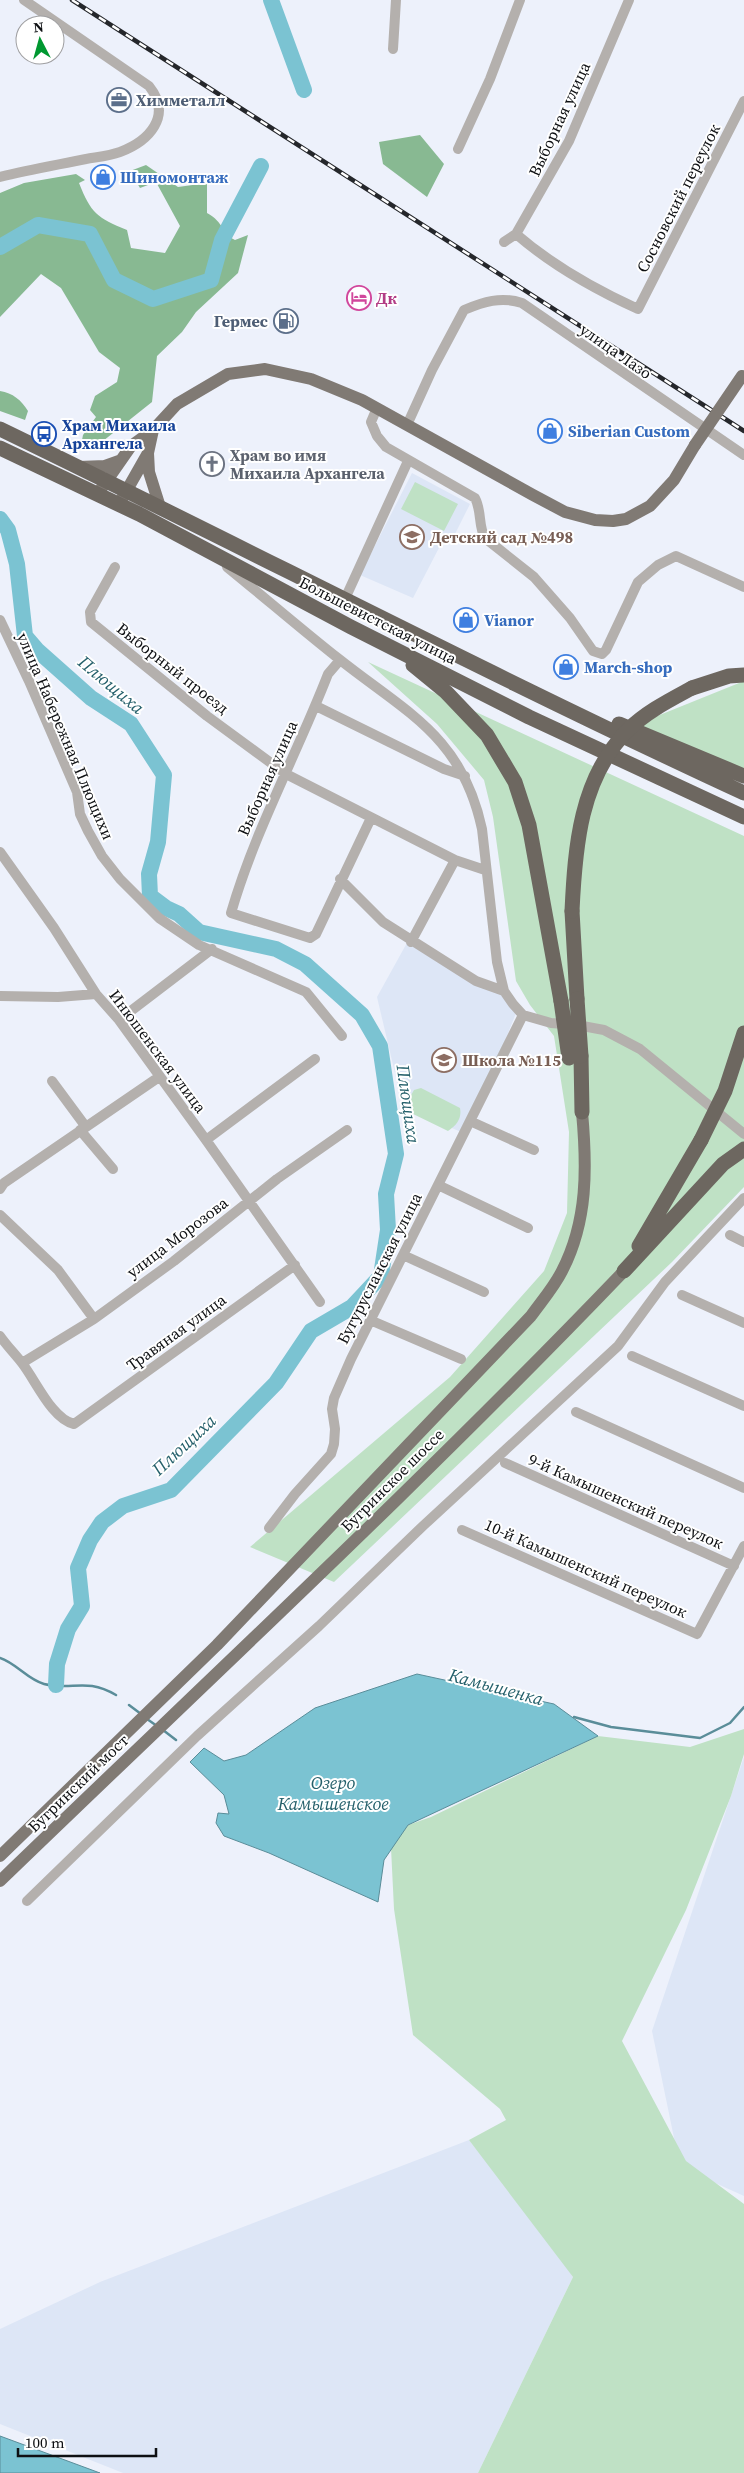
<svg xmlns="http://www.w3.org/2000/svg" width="744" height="2473" font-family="'Source Serif 4',serif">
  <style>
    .built { fill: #dde6f6 }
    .green { fill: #bfe1c5 }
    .forest { fill: #88b992 }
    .water { fill: #7bc3d2; stroke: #5a8d99 }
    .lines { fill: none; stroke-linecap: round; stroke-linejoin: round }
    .stream { stroke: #5a8d99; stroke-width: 2.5 }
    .river { stroke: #7bc3d2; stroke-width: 16 }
    .minor { stroke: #b4b0ad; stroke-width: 10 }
    .major { stroke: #807a74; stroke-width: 12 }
    .highway { stroke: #6d6760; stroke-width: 15 }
    .rail-casing { stroke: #25272b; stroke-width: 4.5 }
    .rail { stroke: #fff; stroke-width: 2.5; stroke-dasharray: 8; stroke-linecap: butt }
    .major-bridge { stroke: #807a74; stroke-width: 12 }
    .highway-bridge { stroke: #6d6760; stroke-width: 15 }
    .labels { text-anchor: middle; stroke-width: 4; stroke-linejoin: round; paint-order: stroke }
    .service-label { font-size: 16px; font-weight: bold; fill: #4e5e75; stroke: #fff; text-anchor: start }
    .street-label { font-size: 16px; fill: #0e1013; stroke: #fff }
    .shop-label { font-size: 16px; font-weight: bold; fill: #366cbe; stroke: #fff; text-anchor: start }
    .hotel-label { font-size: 16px; font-weight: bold; fill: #b23c85; stroke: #fff; text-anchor: start }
    .transit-label { font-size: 16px; font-weight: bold; fill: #164399; stroke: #fff; text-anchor: start }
    .worship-label { font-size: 16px; font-weight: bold; fill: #5b616d; stroke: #fff; text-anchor: start }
    .education-label { font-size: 16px; font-weight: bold; fill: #785e54; stroke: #fff; text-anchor: start }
    .water-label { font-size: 18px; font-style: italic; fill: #25606b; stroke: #fff }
  </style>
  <rect width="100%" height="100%" fill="#edf1fb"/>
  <!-- built -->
  <path class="built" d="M 412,473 L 470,504 L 453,538 L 446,535 L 441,544 L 413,598 L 360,575 Z
    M 408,941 L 512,999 L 516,1013 L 468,1135 L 403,1107 L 377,997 Z
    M 744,1757 L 744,2196 L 680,2167 L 652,2031 Z
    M 469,2140 L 542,2229 L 573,2277 L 478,2473 L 123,2473 L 0,2424 L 0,2329 L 100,2282 Z"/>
  <!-- green -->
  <path class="green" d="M 415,482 L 458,504 L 444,531 L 401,509 Z
    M 368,662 L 744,836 L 744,1187 L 672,1262 L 334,1582 L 250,1547 L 450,1377 L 544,1271 L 567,1213 L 569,1132 L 554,1036 L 530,1005 L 516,981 L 493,817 L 484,780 L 437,724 Z
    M 744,681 L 744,778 L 630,727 Z
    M 421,1088 L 460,1108 C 462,1118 457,1125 448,1131 L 409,1112 L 406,1104 L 414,1090 Z
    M 744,1729 L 744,1754 L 731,1796 L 686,1910 L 622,2041 L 686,2161 L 744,2204 L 744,2473 L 478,2473 L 573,2277 L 469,2140 L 506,2120 L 500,2109 L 413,2035 L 394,1909 L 391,1848 L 408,1825 L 431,1817 L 598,1736 L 690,1747 Z"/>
  <!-- forest -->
  <path class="forest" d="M 420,135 L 444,164 L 427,197 L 383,164 L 379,142 Z
    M 146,165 L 178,187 L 207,183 L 207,213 C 224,222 222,234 235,240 L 248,235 L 238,273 L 196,312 L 182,332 L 157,356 L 152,402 L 103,441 L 81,445 L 83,435 L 96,417 L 90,410 L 95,396 L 117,382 L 120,368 L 99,352 L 61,288 L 41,274 L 0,317 L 0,193 L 24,183 L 76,174 L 85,180 L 79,183 C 91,213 97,218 127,230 L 131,248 L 165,253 L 180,226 L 156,182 L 140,188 L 130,171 Z
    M 0,391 C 13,393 21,400 28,411 L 25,420 L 0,411 Z"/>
  <!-- water -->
  <path class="water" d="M 417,1674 L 554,1704 L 598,1736 L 408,1825 L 384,1860 L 378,1902 L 269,1853 L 224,1836 L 216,1823 L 218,1813 L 229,1814 L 224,1795 L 190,1762 L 204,1748 L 224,1761 L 246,1755 L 315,1708 Z
    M 0,2436 L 100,2473 L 0,2473 Z"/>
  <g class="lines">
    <!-- stream -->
    <path class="stream" d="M 0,1658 C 16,1663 28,1680 44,1684 C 73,1691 85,1677 116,1695
      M 129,1705 L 141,1714
      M 574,1717 L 611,1727 L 700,1738 L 730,1723 L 744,1707
      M 147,1719 L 157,1726
      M 163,1730 L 176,1740"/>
    <!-- river -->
    <path class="river" d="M 271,0 L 304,90
      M 0,247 L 38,225 L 90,234 L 114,280 L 153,299 L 211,280 L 222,240 L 261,166
      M 0,519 L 8,530 L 17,564 L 25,636 L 37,650 L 91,698 L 131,724 L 164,775 L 158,842 L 149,874 L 150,896 L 166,908 L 179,914 L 199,932 L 276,949 L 305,964 L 362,1015 L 380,1046 L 396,1154 L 386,1194 L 388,1230 L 381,1276 L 352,1307 L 311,1331 L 276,1383 L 171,1490 L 123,1506 L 102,1522 L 90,1540 L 78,1568 L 82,1606 L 68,1629 L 57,1664 L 56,1685"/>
    <!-- minor -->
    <path class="minor" d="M 393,49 L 396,0
      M 458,149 L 490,79 L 520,0
      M 0,177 C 28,170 57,165 86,159 C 97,157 109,156 120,152 C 149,141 173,116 149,86 L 24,0
      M 516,234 C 553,266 594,289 638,309 L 744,101
      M 504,242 L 516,234 L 569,141 L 629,0
      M 377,408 L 371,422 L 377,436 L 386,447 L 475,498 C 482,511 478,526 485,538 L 534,577 L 570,618 L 593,651 L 602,654 L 606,650 L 638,582 L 658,565 L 676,556 L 744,587
      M 407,425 L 432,370 L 464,310 C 483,302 501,296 522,303 L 744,455
      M 115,567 L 90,612 L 91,622 L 207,716 L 286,774 L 455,860 L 485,870
      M 227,567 C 264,597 301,629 339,659 C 407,713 462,736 482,829 L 497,962 L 504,991 L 513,1004 L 523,1015 L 551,1023 L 577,1025 L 604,1030 L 640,1049 L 744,1134
      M 344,601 L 408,461
      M 0,620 L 29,681 L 77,792 L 80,814 L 88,831 L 102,856 L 120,879 L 159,918 L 199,945 L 306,992 L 342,1036
      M 340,660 L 328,674 C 297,754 255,830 231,913 L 310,938 L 316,934 L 371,818
      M 316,706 L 444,769 L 465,776
      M 0,852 L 54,928 L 96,994 L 119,1020 L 206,1140 L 320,1302
      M 340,879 L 383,922 L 476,981 L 504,991
      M 411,942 L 455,860
      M 0,996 L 58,997 L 96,994
      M 119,1020 L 212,949
      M 52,1081 L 86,1127
      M 470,1121 L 534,1150
      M 80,1130 L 113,1169
      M 206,1140 L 315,1059
      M 438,1185 L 528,1228
      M 0,1189 L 4,1183 L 159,1077
      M 0,1215 L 58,1270 L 94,1319
      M 730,1235 L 744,1242
      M 403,1255 L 484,1292
      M 682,1295 L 744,1323
      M 370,1320 L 461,1359
      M 0,1336 C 7,1346 15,1354 22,1363 C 36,1381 52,1419 74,1424 L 295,1265
      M 632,1356 L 744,1406
      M 22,1363 L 94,1319 L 174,1261 L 277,1179 L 347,1130
      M 576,1412 L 744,1488
      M 505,1463 L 734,1566
      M 269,1528 L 295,1494 L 331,1454 L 334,1444 L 335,1429 L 332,1409 L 334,1398 L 351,1359 L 523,1015
      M 462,1530 L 697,1634 L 744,1546
      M 27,1901 L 197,1736 L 319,1626 L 424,1525 L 618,1346 L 665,1282 L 744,1198"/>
    <!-- major -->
    <path class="major" d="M 148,453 L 149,472 L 160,507
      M 79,467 L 105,466 L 119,461
      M 101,489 L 131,446 L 153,430 L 177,404 L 228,374 L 265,369 L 311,379 L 362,400 L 533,495 L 565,512 L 595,520 L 613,521 L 626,519 L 650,506 L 674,480 L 695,445
      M 119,504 L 148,453 L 153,430
      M 0,1856 L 217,1645 L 531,1316 C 541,1302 554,1287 562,1271 C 588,1221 587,1167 582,1112
      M 0,1881 C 209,1679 423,1481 624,1271"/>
    <!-- highway -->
    <path class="highway" d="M 0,429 C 248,549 493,677 744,793
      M 0,448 L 139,514 L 351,627 L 529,717 L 744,817
      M 413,665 L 446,692 L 487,735 L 515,782 L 529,825 L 561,1001
      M 692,688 L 729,676 L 744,675
      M 619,724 L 744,776
      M 572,911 L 577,999
      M 581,1056 L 582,1112
      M 639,1246 L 701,1140
      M 624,1271 L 723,1164 L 744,1149"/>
    <defs>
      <path id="rail" d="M 72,0 L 744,431"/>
    </defs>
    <!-- rail casing -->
    <use href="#rail" class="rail-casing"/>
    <!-- rail -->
    <use href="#rail" class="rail"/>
    <!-- major-bridge -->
    <path class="major-bridge" d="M 695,445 L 742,376"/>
    <!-- highway-bridge -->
    <path class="highway-bridge" d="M 572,911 C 575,847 580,778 628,730 C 646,712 670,700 692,688
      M 577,999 L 581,1056
      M 561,1001 L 569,1058
      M 701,1140 L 725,1091 L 744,1033"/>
  </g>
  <!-- icons -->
  <defs>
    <symbol id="office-ring" viewBox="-11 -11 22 22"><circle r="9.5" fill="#fff" stroke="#5c6f8a" stroke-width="1.5"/><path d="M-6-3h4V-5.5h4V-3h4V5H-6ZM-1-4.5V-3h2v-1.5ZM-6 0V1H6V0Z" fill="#5c6f8a"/></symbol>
    <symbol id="shop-ring" viewBox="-11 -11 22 22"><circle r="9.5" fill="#fff" stroke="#3f7fe0" stroke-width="1.5"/><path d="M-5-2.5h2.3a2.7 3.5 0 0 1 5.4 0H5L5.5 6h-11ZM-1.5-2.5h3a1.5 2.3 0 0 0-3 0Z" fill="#3f7fe0"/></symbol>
    <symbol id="hotel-ring" viewBox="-11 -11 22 22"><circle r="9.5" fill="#fff" stroke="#d1479c" stroke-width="1.5"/><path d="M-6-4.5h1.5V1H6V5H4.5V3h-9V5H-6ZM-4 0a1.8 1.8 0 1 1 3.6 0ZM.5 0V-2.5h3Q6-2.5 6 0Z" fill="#d1479c"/></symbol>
    <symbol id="fuel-ring" viewBox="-11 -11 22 22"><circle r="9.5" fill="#fff" stroke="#5c6f8a" stroke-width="1.5"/><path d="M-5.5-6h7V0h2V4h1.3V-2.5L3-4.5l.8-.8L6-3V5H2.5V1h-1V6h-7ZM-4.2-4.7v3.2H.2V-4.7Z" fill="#5c6f8a"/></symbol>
    <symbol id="bus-ring" viewBox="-11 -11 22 22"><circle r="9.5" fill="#fff" stroke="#1a4fb4" stroke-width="1.5"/><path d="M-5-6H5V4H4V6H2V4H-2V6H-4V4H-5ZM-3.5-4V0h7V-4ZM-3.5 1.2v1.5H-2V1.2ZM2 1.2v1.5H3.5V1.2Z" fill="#1a4fb4"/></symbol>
    <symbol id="church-ring" viewBox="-11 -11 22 22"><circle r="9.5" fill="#fff" stroke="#6b7280" stroke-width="1.5"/><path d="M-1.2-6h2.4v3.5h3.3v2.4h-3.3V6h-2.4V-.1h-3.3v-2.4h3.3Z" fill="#6b7280"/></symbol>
    <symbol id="school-ring" viewBox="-11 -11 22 22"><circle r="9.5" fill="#fff" stroke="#8d6e63" stroke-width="1.5"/><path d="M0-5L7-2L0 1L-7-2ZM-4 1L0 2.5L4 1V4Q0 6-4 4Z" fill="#8d6e63"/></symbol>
  </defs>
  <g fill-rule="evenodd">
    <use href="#office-ring" x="105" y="86" width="28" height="28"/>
    <use href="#shop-ring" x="89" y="163" width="28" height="28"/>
    <use href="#hotel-ring" x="345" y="284" width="28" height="28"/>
    <use href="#fuel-ring" x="272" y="307" width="28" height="28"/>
    <use href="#shop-ring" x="536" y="417" width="28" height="28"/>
    <use href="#bus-ring" x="30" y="420" width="28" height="28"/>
    <use href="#church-ring" x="198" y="450" width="28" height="28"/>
    <use href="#school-ring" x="398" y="523" width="28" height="28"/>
    <use href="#shop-ring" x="452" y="606" width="28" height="28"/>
    <use href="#shop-ring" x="552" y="653" width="28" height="28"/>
    <use href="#school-ring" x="430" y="1046" width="28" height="28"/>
  </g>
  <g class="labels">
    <!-- service labels -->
    <g class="service-label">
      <text x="136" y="106">Химметалл</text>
      <text x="268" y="327" text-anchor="end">Гермес</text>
    </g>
    <!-- street labels -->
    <g class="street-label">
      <text transform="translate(559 119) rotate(-65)" y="6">Выборная улица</text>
      <text transform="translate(678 198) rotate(-63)" y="6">Сосновский переулок</text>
      <text transform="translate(616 351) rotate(35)" y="6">улица Лазо</text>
      <text transform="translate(378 620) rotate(27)" y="6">Большевистская улица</text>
      <text transform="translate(173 668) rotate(38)" y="6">Выборный проезд</text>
      <text transform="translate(66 736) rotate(67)" y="6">улица Набережная Плющихи</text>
      <text transform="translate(267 778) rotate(-66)" y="6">Выборная улица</text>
      <text transform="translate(158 1051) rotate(53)" y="6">Инюшенская улица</text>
      <text transform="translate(177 1237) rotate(-37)" y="6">улица Морозова</text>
      <text transform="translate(379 1268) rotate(-63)" y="6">Бугурусланская улица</text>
      <text transform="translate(176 1332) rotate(-36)" y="6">Травяная улица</text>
      <text transform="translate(392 1480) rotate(-45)" y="6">Бугринское шоссе</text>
      <text transform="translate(626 1501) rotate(24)" y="6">9-й Камышенский переулок</text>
      <text transform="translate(586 1568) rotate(24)" y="6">10-й Камышенский переулок</text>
      <text transform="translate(78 1783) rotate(-44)" y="6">Бугринский мост</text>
    </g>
    <!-- shop labels -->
    <g class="shop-label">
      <text x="120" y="183">Шиномонтаж</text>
      <text x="568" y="437">Siberian Custom</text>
      <text x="484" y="626">Vianor</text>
      <text x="584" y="673">March-shop</text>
    </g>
    <!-- hotel labels -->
    <g class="hotel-label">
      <text x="376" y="304">Дк</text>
    </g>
    <!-- transit labels -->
    <g class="transit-label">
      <text x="62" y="431">Храм Михаила<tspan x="62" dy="18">Архангела</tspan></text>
    </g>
    <!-- worship labels -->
    <g class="worship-label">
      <text x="230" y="461">Храм во имя<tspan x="230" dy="18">Михаила Архангела</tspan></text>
    </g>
    <!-- education labels -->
    <g class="education-label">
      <text x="430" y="543">Детский сад №498</text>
      <text x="462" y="1066">Школа №115</text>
    </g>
    <!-- water labels -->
    <g class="water-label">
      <text transform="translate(111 685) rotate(40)" y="6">Плющиха</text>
      <text transform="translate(408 1104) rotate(82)" y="6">Плющиха</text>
      <text transform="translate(184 1445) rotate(-43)" y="6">Плющиха</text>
      <text transform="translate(496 1687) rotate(15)" y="6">Камышенка</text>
      <text x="333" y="1789">Озеро<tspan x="333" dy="21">Камышенское</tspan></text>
    </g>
  </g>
  <!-- north arrow -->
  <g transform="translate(40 40) rotate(354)"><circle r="24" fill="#ffffff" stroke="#9f9fa1"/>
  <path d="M0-4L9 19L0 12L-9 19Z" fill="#009831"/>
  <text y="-8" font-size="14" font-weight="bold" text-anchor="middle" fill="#0e1013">N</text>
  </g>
  <!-- scale -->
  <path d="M18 2448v8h138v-8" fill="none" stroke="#0e1013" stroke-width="2.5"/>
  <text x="25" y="2448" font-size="15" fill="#0e1013" stroke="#ffffff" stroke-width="4" paint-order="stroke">100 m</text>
</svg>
